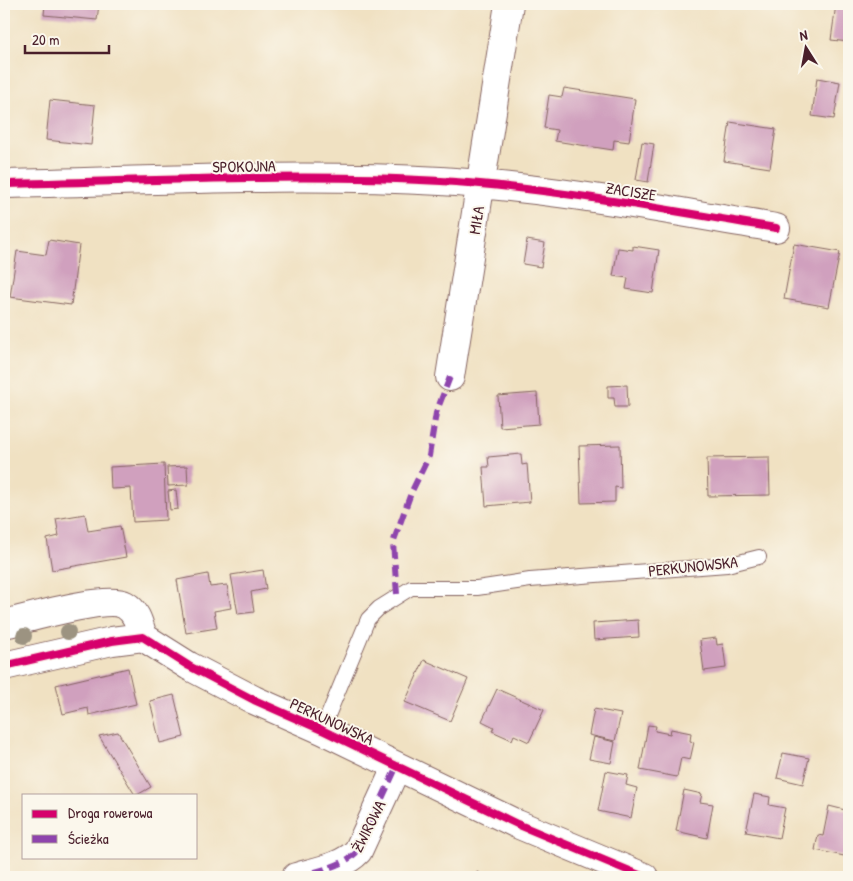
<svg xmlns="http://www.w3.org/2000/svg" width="853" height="881" font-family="'Patrick Hand',sans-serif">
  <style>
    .building { fill: #d0a0be }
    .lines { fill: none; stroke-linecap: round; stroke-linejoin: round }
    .lane-casing { stroke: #846360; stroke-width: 16 }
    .street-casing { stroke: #846360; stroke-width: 30 }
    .lane { stroke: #fff; stroke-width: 14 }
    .street { stroke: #fff; stroke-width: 28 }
    .quiet { stroke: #8e44ad; stroke-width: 6; stroke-dasharray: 12 6; stroke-linecap: butt }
    .cycleway-casing { stroke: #fbf7ec; stroke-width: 11 }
    .cycleway { stroke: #d6006c; stroke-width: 8 }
    .tree { fill: #9c9381 }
    .labels { text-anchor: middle; stroke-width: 4; stroke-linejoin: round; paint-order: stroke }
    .street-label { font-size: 16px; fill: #4a1f2b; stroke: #fbf7ec }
  </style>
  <rect width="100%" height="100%" fill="#fbf7ec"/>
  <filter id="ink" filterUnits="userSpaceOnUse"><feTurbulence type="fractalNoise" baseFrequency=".02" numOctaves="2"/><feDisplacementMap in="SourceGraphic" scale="10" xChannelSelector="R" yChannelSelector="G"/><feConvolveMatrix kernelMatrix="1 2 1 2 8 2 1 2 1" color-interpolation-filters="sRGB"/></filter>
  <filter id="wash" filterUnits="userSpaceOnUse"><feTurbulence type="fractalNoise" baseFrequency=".0096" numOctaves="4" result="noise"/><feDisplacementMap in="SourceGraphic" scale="20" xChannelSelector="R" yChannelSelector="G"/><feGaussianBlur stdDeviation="1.12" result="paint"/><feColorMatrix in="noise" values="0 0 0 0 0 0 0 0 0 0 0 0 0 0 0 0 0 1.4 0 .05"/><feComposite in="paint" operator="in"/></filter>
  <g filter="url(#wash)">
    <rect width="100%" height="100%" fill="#f0e1c2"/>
    <g id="blocks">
      <!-- building -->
      <path class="building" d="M 45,4 L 99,4 L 97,20 L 44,15 Z
        M 836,4 L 849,4 L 849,42 L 831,40 Z
        M 817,78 L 840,82 L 834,119 L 812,116 Z
        M 564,88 L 635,99 L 629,142 L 614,140 L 613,150 L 555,141 L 557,130 L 544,128 L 549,95 L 562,97 Z
        M 50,100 L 95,105 L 91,145 L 46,140 Z
        M 730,122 L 776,129 L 770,168 L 724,161 Z
        M 642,142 L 654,144 L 648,182 L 636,180 Z
        M 49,240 L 79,245 L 71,305 L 10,297 L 17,251 L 46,255 Z
        M 527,240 L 545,243 L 541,267 L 523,264 Z
        M 794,244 L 840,252 L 829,307 L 784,299 Z
        M 633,246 L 659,250 L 653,293 L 626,289 L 628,278 L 613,276 L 618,248 L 633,250 Z
        M 627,385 L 628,407 L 615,407 L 614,398 L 608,398 L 608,386 Z
        M 537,393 L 539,424 L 500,427 L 498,396 Z
        M 620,445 L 621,488 L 615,487 L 615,502 L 581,503 L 579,446 Z
        M 521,454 L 522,465 L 527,464 L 530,502 L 486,506 L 483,467 L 489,467 L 488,457 Z
        M 769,457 L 770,495 L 708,496 L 707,458 Z
        M 164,464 L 166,520 L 133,522 L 131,488 L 111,489 L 110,467 Z
        M 187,466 L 188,485 L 168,486 L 167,467 Z
        M 176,490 L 178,509 L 170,510 L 168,491 Z
        M 85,514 L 88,531 L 120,526 L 126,557 L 52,570 L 47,539 L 59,536 L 56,519 Z
        M 263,570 L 266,589 L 251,592 L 254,612 L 238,614 L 231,575 Z
        M 208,574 L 210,587 L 227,585 L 231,608 L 214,611 L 217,628 L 186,633 L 177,580 Z
        M 638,620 L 639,637 L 594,640 L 593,623 Z
        M 716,638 L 717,645 L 723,644 L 726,668 L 704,671 L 700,640 Z
        M 424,660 L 468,679 L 450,721 L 405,702 Z
        M 128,668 L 136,704 L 89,715 L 88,708 L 63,714 L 56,685 Z
        M 497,689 L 544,710 L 529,742 L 514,735 L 512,740 L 492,731 L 494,727 L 482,721 Z
        M 174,695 L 184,737 L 160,743 L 150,701 Z
        M 594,709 L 621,714 L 615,741 L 589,735 Z
        M 648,725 L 656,726 L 655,731 L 670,734 L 671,729 L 691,733 L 690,741 L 694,742 L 690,760 L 681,758 L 677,777 L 640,770 Z
        M 118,732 L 151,787 L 137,795 L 135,795 L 99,736 Z
        M 594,737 L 615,742 L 611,763 L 589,759 Z
        M 783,753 L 809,758 L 803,784 L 777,778 Z
        M 606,771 L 628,775 L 626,785 L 637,788 L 631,818 L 598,811 Z
        M 684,790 L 702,794 L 700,802 L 713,804 L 707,838 L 676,831 Z
        M 754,794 L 770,797 L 769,805 L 785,808 L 779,838 L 746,832 Z
        M 829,806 L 849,811 L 849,857 L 815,850 L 818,835 L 823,836 Z
        M 477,872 L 489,877 L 474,877 Z"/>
    </g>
  </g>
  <g filter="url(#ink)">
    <use href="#blocks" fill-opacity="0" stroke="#846360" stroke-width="1"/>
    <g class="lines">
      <defs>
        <path id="lane" d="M 322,730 L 368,619 L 379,608 L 411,588 L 477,588 L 530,580 L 727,565 L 759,557"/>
        <path id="street" d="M 6,184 C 151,181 297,173 441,181 C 554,188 665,210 776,228
          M 450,377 L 509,4
          M 4,624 C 26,619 107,595 125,605 C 137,612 139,624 143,637
          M 4,666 L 112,641 L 143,637 L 189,666 L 254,700 L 322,730 L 517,824 L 644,877
          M 296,877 C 316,871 343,867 358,851 L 396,768"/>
      </defs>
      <!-- lane casing -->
      <use href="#lane" class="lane-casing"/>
      <!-- street casing -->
      <use href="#street" class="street-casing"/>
      <!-- lane -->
      <use href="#lane" class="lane"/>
      <!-- street -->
      <use href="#street" class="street"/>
      <!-- quiet -->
      <path class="quiet" d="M 397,594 L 393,543 L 411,493 L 429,456 L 436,413 L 450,377
        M 296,877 C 316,871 343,867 358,851 L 396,768"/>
      <defs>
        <path id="cycleway" d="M 6,184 C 151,181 297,173 441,181 C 554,188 665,210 776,228
          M 4,666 L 112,641 L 143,637 L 189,666 L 254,700 L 322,730 L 517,824 L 644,877"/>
      </defs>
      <!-- cycleway casing -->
      <use href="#cycleway" class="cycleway-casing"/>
      <!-- cycleway -->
      <use href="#cycleway" class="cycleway"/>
    </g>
    <!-- trees -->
    <g class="tree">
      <circle cx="68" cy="632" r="8"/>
      <circle cx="24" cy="636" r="8"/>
    </g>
  </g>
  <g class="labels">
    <!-- street labels -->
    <g class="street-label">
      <text transform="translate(244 166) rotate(-1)" y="6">SPOKOJNA</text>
      <text transform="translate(631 191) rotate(9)" y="6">ZACISZE</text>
      <text transform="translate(476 220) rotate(-81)" y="6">MIŁA</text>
      <text transform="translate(693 566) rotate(-6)" y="6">PERKUNOWSKA</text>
      <text transform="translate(332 721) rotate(25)" y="6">PERKUNOWSKA</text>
      <text transform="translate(368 826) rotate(-63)" y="6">ŻWIROWA</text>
    </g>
  </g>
  <!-- margin -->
  <rect width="853" height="881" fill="none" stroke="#fbf7ec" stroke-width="20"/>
  <!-- legend -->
  <rect x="22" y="794" width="175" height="65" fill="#fbf7ec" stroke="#b4a19f"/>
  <rect x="32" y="810" width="25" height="8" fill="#d6006c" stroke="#b4a19f"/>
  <text x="68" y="818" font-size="15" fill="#4a1f2b">Droga rowerowa</text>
  <rect x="32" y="835" width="25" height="8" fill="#8e44ad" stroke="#b4a19f"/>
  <text x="68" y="844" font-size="15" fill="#4a1f2b">Ścieżka</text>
  <!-- north arrow -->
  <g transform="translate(806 48) rotate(349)" stroke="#fbf7ec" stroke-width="4" paint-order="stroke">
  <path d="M0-4L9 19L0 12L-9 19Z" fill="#4a1f2b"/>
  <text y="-8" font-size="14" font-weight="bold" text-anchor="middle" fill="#4a1f2b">N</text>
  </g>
  <!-- scale -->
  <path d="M25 45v8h84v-8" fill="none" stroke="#4a1f2b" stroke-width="2.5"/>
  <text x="32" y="45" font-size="15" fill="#4a1f2b" stroke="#fbf7ec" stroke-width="4" paint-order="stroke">20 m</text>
</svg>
